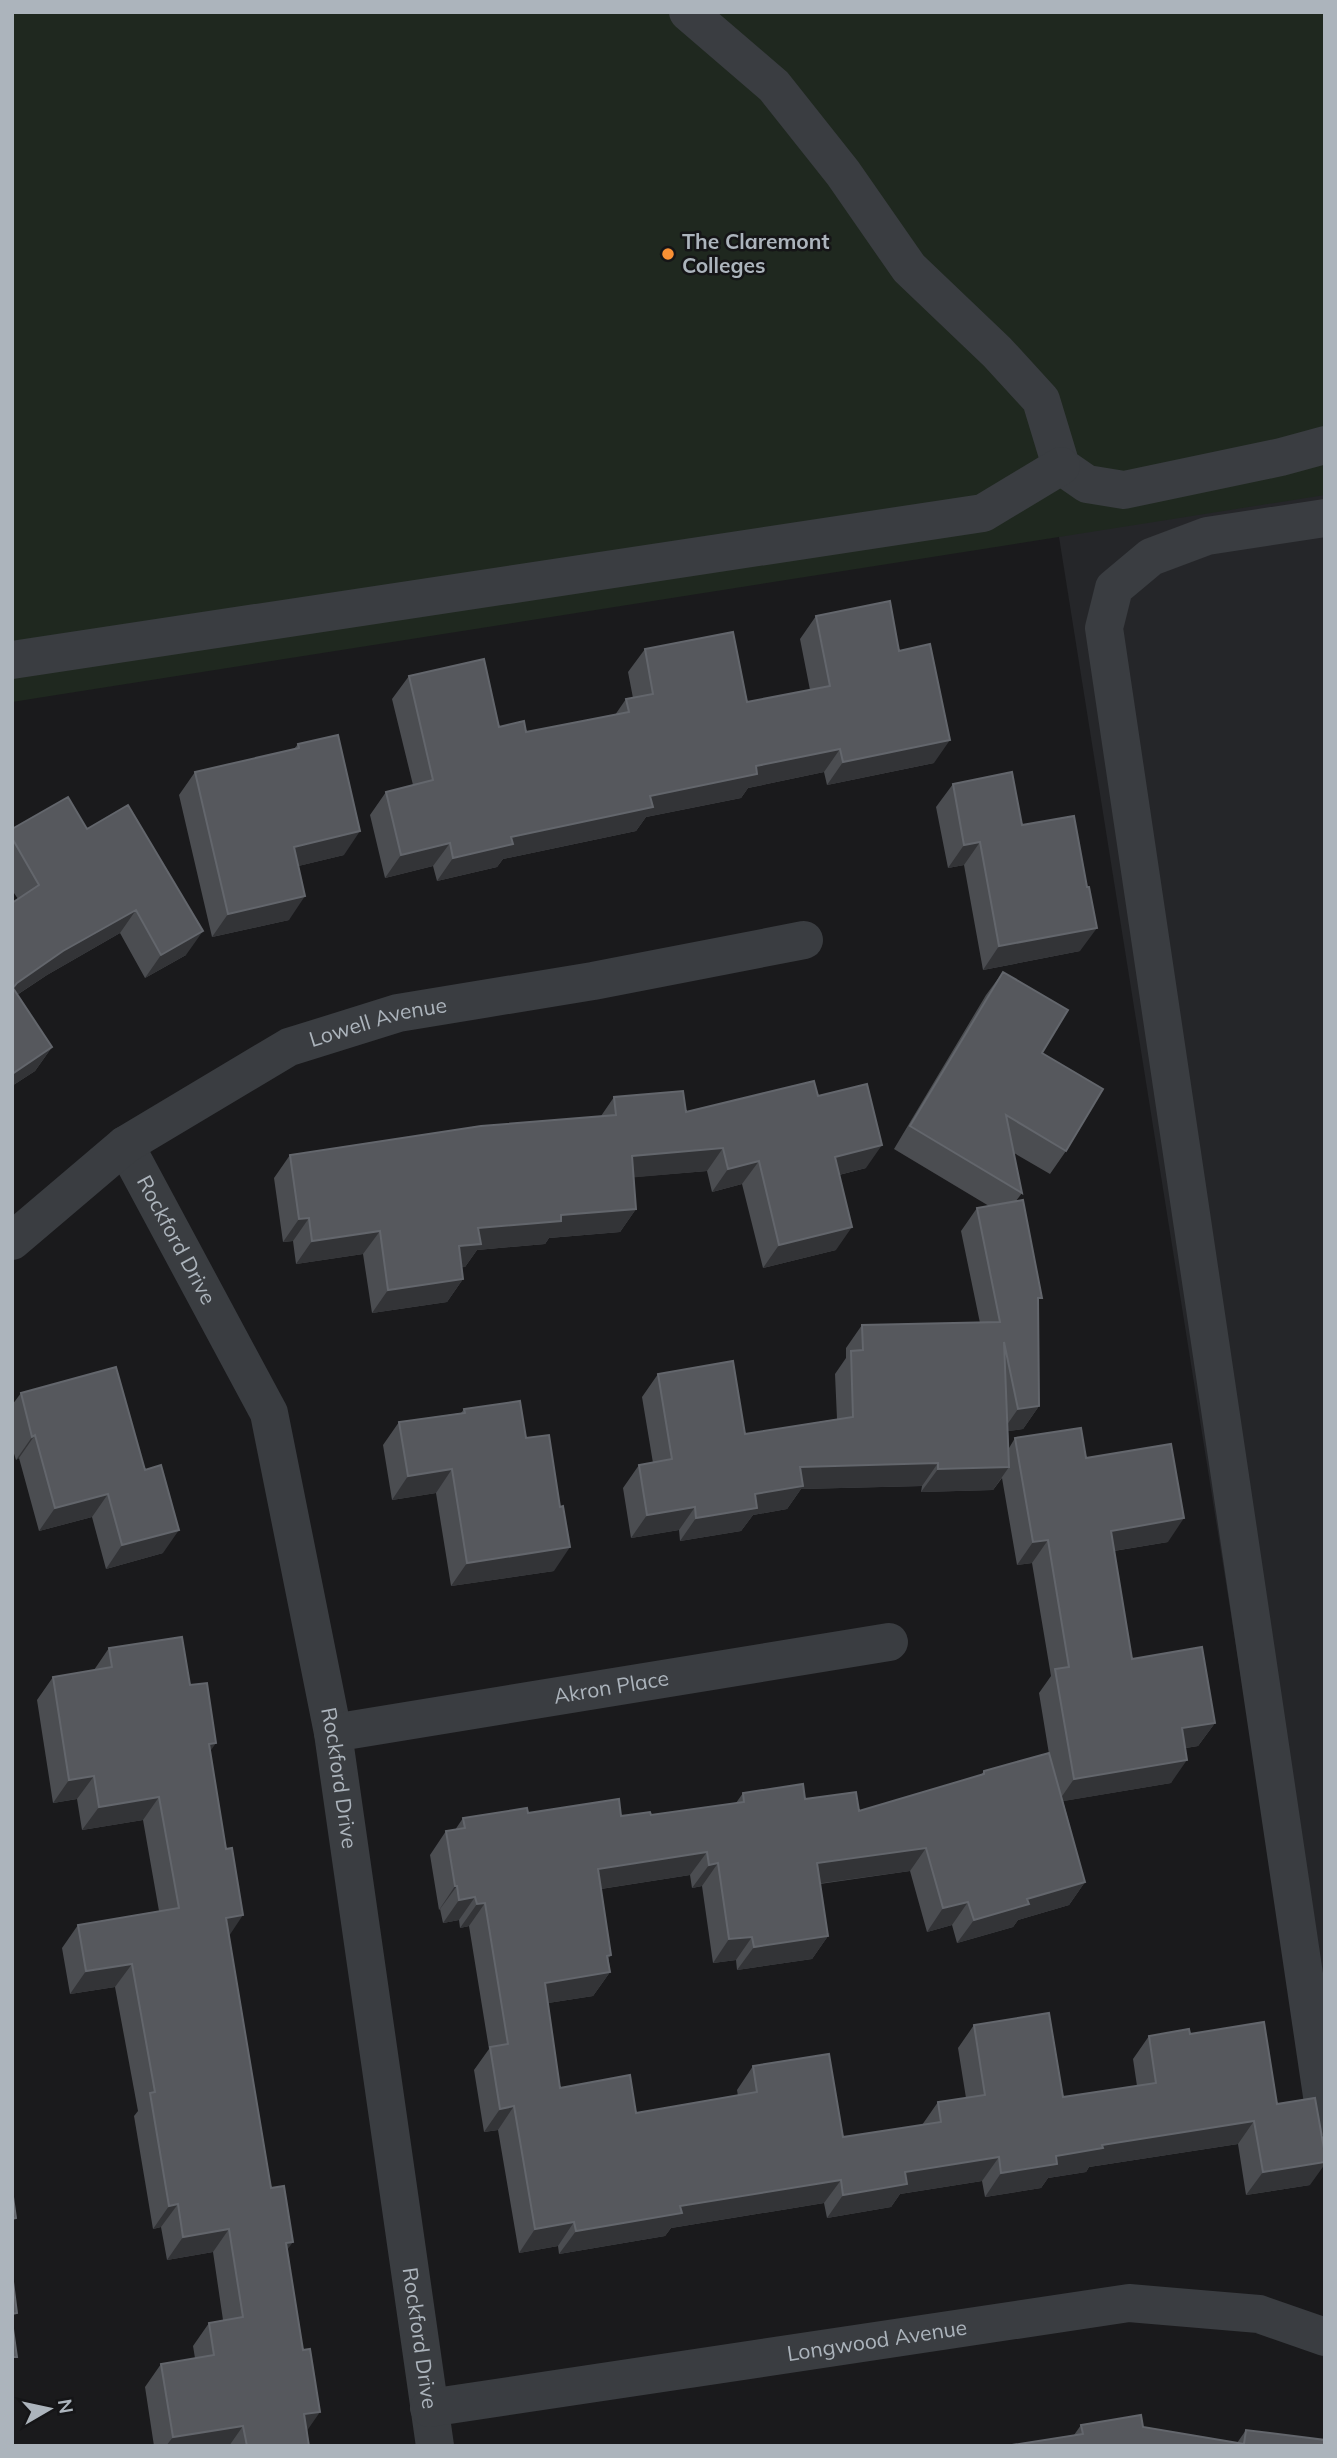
<svg xmlns="http://www.w3.org/2000/svg" width="1337" height="2458" font-family="Mulish,sans-serif">
  <style>
    .built { fill: #252629 }
    .green { fill: #1f281f }
    .lines { fill: none; stroke-linecap: round; stroke-linejoin: round }
    .minor { stroke: #3a3d41; stroke-width: 38 }
    .wall { fill: #4b4d51 }
    .shaded-wall { fill: #333437 }
    .building { fill: #56585d; stroke: #63666c; stroke-width: 2 }
    .poi-dot { fill: #f99034; stroke: #151517; stroke-width: 2.5 }
    .labels { text-anchor: middle; stroke-width: 5; stroke-linejoin: round; paint-order: stroke }
    .poi-label { font-size: 21px; font-weight: bold; fill: #acb4bc; stroke: #151517; text-anchor: start }
    .street-label { font-size: 21px; fill: #acb4bc; stroke: #151517 }
  </style>
  <rect width="100%" height="100%" fill="#1a1a1c"/>
  <!-- built -->
  <path class="built" d="M 12,12 L 1325,12 L 1325,2113 L 1311,2116 L 1059,537 Z"/>
  <!-- green -->
  <path class="green" d="M 12,12 L 1325,12 L 1325,495 L 12,702 Z"/>
  <g class="lines">
    <!-- minor -->
    <g class="minor">
      <path d="M 688,12 L 774,86 L 843,173 L 909,268 L 997,352 L 1041,400 L 1061,466 L 1087,484 L 1124,490 L 1281,457 L 1325,445"/>
      <path d="M 1325,518 L 1207,536 L 1151,557 L 1114,588 L 1104,628 L 1325,2116"/>
      <path d="M 12,660 L 983,513 L 1061,466"/>
      <path id="s1" d="M 125,1145 L 269,1413 L 333,1733 L 435,2446"/>
      <path id="s2" d="M 12,1241 L 125,1145 L 289,1047 L 398,1013 L 593,981 L 804,940"/>
      <path id="s3" d="M 333,1733 L 889,1642"/>
      <path id="s4" d="M 429,2408 L 1129,2303 L 1259,2314 L 1325,2337"/>
    </g>
  </g>
  <!-- wall -->
  <path class="wall" d="M 816,616 L 899,651 L 934,763 L 827,785 L 824,772 L 748,788 L 741,798 L 646,817 L 636,831 L 503,859 L 497,867 L 437,881 L 433,866 L 385,878 L 370,815 L 386,792 L 413,785 L 392,699 L 409,676 L 499,727 L 526,732 L 615,715 L 626,699 L 633,698 L 628,672 L 645,649 L 747,702 L 810,690 L 800,639 Z
    M 298,744 L 344,855 L 298,866 L 289,920 L 212,937 L 179,795 L 195,772 L 294,749 Z
    M 953,784 L 1022,825 L 1087,887 L 1080,951 L 983,970 L 964,865 L 948,868 L 936,807 Z
    M 12,829 L 87,829 L 186,955 L 145,978 L 120,933 L 47,975 L 17,995 L 52,1047 L 35,1071 L 15,1084 L 18,899 L 12,890 Z
    M 1003,972 L 1042,1053 L 1066,1151 L 1050,1174 L 1014,1153 L 1022,1193 L 1016,1201 L 1038,1304 L 1039,1406 L 1023,1429 L 1008,1431 L 1009,1448 L 1015,1438 L 1086,1458 L 1168,1542 L 1114,1551 L 1132,1659 L 1215,1723 L 1198,1746 L 1186,1748 L 1171,1783 L 1063,1801 L 1085,1882 L 1069,1905 L 1018,1920 L 1013,1927 L 957,1943 L 952,1925 L 927,1932 L 910,1871 L 820,1884 L 828,1936 L 812,1959 L 737,1970 L 736,1960 L 713,1963 L 702,1886 L 692,1888 L 690,1875 L 601,1889 L 610,1972 L 593,1996 L 548,2003 L 560,2088 L 636,2113 L 738,2096 L 737,2090 L 753,2066 L 843,2137 L 922,2125 L 938,2102 L 966,2098 L 958,2048 L 974,2025 L 1063,2097 L 1137,2086 L 1133,2059 L 1149,2036 L 1190,2034 L 1277,2104 L 1310,2185 L 1246,2195 L 1238,2144 L 1089,2167 L 1086,2172 L 1048,2178 L 1041,2188 L 985,2197 L 982,2181 L 900,2194 L 891,2207 L 827,2218 L 824,2203 L 671,2228 L 665,2236 L 559,2254 L 558,2246 L 519,2253 L 498,2130 L 484,2132 L 474,2070 L 489,2049 L 469,1926 L 460,1928 L 459,1920 L 443,1923 L 440,1909 L 439,1910 L 430,1855 L 446,1831 L 455,1830 L 463,1818 L 528,1813 L 621,1816 L 651,1815 L 736,1803 L 743,1793 L 805,1799 L 859,1811 L 981,1775 L 984,1771 L 1049,1754 L 1039,1693 L 1051,1676 L 1032,1563 L 1017,1565 L 1002,1478 L 993,1490 L 921,1492 L 922,1486 L 801,1489 L 787,1509 L 753,1515 L 741,1531 L 680,1541 L 679,1530 L 631,1538 L 623,1488 L 639,1465 L 653,1463 L 642,1397 L 658,1374 L 745,1434 L 837,1419 L 835,1374 L 846,1358 L 846,1348 L 862,1325 L 980,1323 L 961,1231 L 977,1208 L 989,1206 L 894,1149 L 986,995 Z
    M 818,1096 L 866,1168 L 839,1175 L 836,1250 L 763,1268 L 742,1184 L 712,1192 L 707,1171 L 634,1177 L 636,1209 L 620,1232 L 549,1238 L 545,1244 L 477,1250 L 465,1267 L 462,1267 L 463,1279 L 447,1302 L 372,1313 L 363,1254 L 296,1264 L 293,1241 L 283,1242 L 274,1178 L 290,1155 L 601,1116 L 614,1097 L 686,1112 Z
    M 21,1393 L 163,1553 L 106,1569 L 92,1517 L 39,1531 L 19,1458 L 16,1460 L 12,1447 L 12,1405 Z
    M 464,1409 L 526,1438 L 554,1571 L 451,1586 L 436,1493 L 392,1500 L 383,1445 L 399,1422 L 461,1413 Z
    M 109,1648 L 190,1685 L 210,1751 L 229,1936 L 271,2188 L 287,2250 L 309,2446 L 154,2446 L 145,2387 L 161,2364 L 195,2358 L 193,2346 L 209,2323 L 223,2320 L 213,2252 L 167,2260 L 161,2227 L 153,2229 L 134,2116 L 138,2111 L 115,1987 L 70,1994 L 62,1948 L 78,1925 L 159,1911 L 143,1820 L 82,1830 L 77,1799 L 53,1803 L 37,1700 L 53,1677 L 94,1670 Z
    M 1081,2425 L 1143,2427 L 1237,2443 L 1246,2430 L 1325,2446 L 1006,2446 L 1074,2435 Z"/>
  <!-- shaded-wall -->
  <path class="shaded-wall" d="M 950,740 L 934,763 L 827,785 L 843,762 Z
    M 840,749 L 824,772 L 748,788 L 741,798 L 646,817 L 636,831 L 503,859 L 497,867 L 437,881 L 453,858 L 511,837 L 756,766 Z
    M 360,831 L 344,855 L 278,871 L 294,847 Z
    M 980,842 L 964,865 L 948,868 L 964,845 Z
    M 450,843 L 433,866 L 385,878 L 401,855 Z
    M 305,896 L 289,920 L 212,937 L 228,914 Z
    M 136,910 L 120,933 L 47,975 L 12,998 L 12,989 L 17,983 L 63,951 Z
    M 1097,928 L 1080,951 L 983,970 L 999,946 Z
    M 203,931 L 186,955 L 145,978 L 161,955 Z
    M 52,1047 L 35,1071 L 15,1084 L 12,1089 L 12,1074 Z
    M 882,1145 L 866,1168 L 819,1180 L 835,1157 Z
    M 723,1148 L 707,1171 L 616,1179 L 632,1156 Z
    M 759,1161 L 742,1184 L 712,1192 L 728,1169 Z
    M 636,1209 L 620,1232 L 549,1238 L 545,1244 L 477,1250 L 465,1267 L 443,1270 L 459,1246 L 478,1228 L 561,1215 Z
    M 309,1218 L 293,1241 L 283,1242 L 299,1219 Z
    M 852,1227 L 836,1250 L 763,1268 L 779,1245 Z
    M 380,1231 L 363,1254 L 296,1264 L 312,1241 Z
    M 463,1279 L 447,1302 L 372,1313 L 388,1290 Z
    M 1039,1406 L 1023,1429 L 1002,1432 L 1018,1409 Z
    M 35,1435 L 19,1458 L 16,1460 L 32,1437 Z
    M 938,1463 L 922,1486 L 801,1489 L 787,1509 L 753,1515 L 741,1531 L 680,1541 L 696,1518 L 755,1494 L 800,1467 Z
    M 1009,1467 L 993,1490 L 921,1492 L 938,1469 Z
    M 452,1469 L 436,1493 L 392,1500 L 408,1476 Z
    M 108,1494 L 92,1517 L 39,1531 L 55,1508 Z
    M 695,1507 L 679,1530 L 631,1538 L 647,1515 Z
    M 1184,1518 L 1168,1542 L 1095,1554 L 1111,1531 Z
    M 179,1530 L 163,1553 L 106,1569 L 122,1545 Z
    M 1048,1540 L 1032,1563 L 1017,1565 L 1033,1542 Z
    M 570,1547 L 554,1571 L 451,1586 L 467,1563 Z
    M 1215,1723 L 1198,1746 L 1166,1751 L 1182,1728 Z
    M 216,1743 L 200,1766 L 209,1744 Z
    M 1187,1760 L 1171,1783 L 1058,1802 L 1074,1779 Z
    M 94,1776 L 77,1799 L 53,1803 L 69,1780 Z
    M 159,1797 L 143,1820 L 82,1830 L 99,1807 Z
    M 926,1848 L 910,1871 L 801,1886 L 817,1863 Z
    M 707,1852 L 690,1875 L 581,1892 L 598,1869 Z
    M 718,1863 L 702,1886 L 692,1888 L 709,1865 Z
    M 1085,1882 L 1069,1905 L 1018,1920 L 1013,1927 L 957,1943 L 974,1920 L 1027,1899 Z
    M 455,1886 L 457,1886 L 440,1909 L 439,1910 Z
    M 475,1897 L 459,1920 L 443,1923 L 459,1900 Z
    M 968,1902 L 952,1925 L 927,1932 L 943,1908 Z
    M 485,1903 L 469,1926 L 460,1928 L 477,1904 Z
    M 243,1915 L 227,1939 L 226,1918 Z
    M 828,1936 L 812,1959 L 737,1970 L 754,1947 Z
    M 752,1937 L 736,1960 L 713,1963 L 729,1939 Z
    M 611,1955 L 598,1974 L 610,1972 L 593,1996 L 529,2006 L 545,1983 L 607,1956 Z
    M 132,1964 L 115,1987 L 70,1994 L 86,1971 Z
    M 514,2106 L 498,2130 L 484,2132 L 500,2109 Z
    M 1254,2121 L 1238,2144 L 1089,2167 L 1086,2172 L 1048,2178 L 1041,2188 L 985,2197 L 1001,2173 L 1056,2156 L 1102,2145 Z
    M 999,2157 L 982,2181 L 900,2194 L 891,2207 L 827,2218 L 843,2195 L 905,2172 Z
    M 1325,2162 L 1325,2164 L 1310,2185 L 1246,2195 L 1263,2172 Z
    M 841,2180 L 824,2203 L 671,2228 L 665,2236 L 559,2254 L 576,2231 L 680,2206 Z
    M 178,2204 L 161,2227 L 153,2229 L 169,2206 Z
    M 574,2222 L 558,2246 L 519,2253 L 535,2229 Z
    M 229,2229 L 213,2252 L 167,2260 L 183,2237 Z
    M 293,2242 L 276,2265 L 286,2243 Z
    M 320,2412 L 304,2435 L 304,2414 Z
    M 243,2426 L 229,2446 L 166,2446 L 173,2437 Z"/>
  <!-- building -->
  <path class="building" d="M 890,601 L 899,651 L 930,644 L 950,740 L 843,762 L 840,749 L 756,766 L 757,774 L 650,796 L 653,807 L 511,837 L 513,844 L 453,858 L 450,843 L 401,855 L 386,792 L 433,780 L 409,676 L 484,659 L 499,727 L 524,721 L 526,732 L 629,712 L 626,699 L 653,694 L 645,649 L 733,632 L 747,702 L 830,686 L 816,616 Z
    M 338,735 L 360,831 L 294,847 L 305,896 L 228,914 L 195,772 L 299,748 L 298,744 Z
    M 1012,772 L 1022,825 L 1074,816 L 1087,887 L 1089,887 L 1097,928 L 999,946 L 980,842 L 964,845 L 953,784 Z
    M 68,797 L 87,829 L 128,805 L 203,931 L 161,955 L 136,910 L 63,951 L 17,983 L 13,988 L 52,1047 L 12,1074 L 12,903 L 39,885 L 12,838 L 12,829 Z
    M 1003,972 L 1068,1010 L 1042,1053 L 1103,1089 L 1066,1151 L 1006,1115 L 1022,1193 L 910,1126 Z
    M 814,1081 L 818,1096 L 867,1084 L 882,1145 L 835,1157 L 852,1227 L 779,1245 L 759,1161 L 728,1169 L 723,1148 L 632,1156 L 636,1209 L 561,1215 L 561,1221 L 478,1228 L 481,1244 L 459,1246 L 463,1279 L 388,1290 L 380,1231 L 312,1241 L 309,1218 L 299,1219 L 290,1155 L 481,1126 L 616,1115 L 614,1097 L 683,1091 L 686,1112 Z
    M 1023,1200 L 1042,1298 L 1038,1298 L 1039,1406 L 1018,1409 L 1004,1342 L 1009,1467 L 938,1469 L 938,1463 L 800,1467 L 803,1486 L 755,1494 L 757,1508 L 696,1518 L 695,1507 L 647,1515 L 639,1465 L 672,1459 L 658,1374 L 733,1361 L 745,1434 L 853,1417 L 851,1351 L 863,1350 L 862,1325 L 1000,1322 L 977,1208 Z
    M 116,1367 L 145,1470 L 161,1465 L 179,1530 L 122,1545 L 108,1494 L 55,1508 L 35,1435 L 32,1437 L 21,1393 Z
    M 520,1401 L 526,1438 L 549,1435 L 560,1507 L 563,1506 L 570,1547 L 467,1563 L 452,1469 L 408,1476 L 399,1422 L 465,1413 L 464,1409 Z
    M 1081,1428 L 1086,1458 L 1171,1444 L 1184,1518 L 1111,1531 L 1132,1659 L 1202,1647 L 1215,1723 L 1182,1728 L 1187,1760 L 1074,1779 L 1055,1669 L 1069,1667 L 1048,1540 L 1033,1542 L 1015,1438 Z
    M 182,1637 L 190,1685 L 207,1683 L 216,1743 L 209,1744 L 226,1849 L 232,1848 L 243,1915 L 226,1918 L 271,2188 L 284,2186 L 293,2242 L 286,2243 L 303,2350 L 310,2349 L 320,2412 L 304,2414 L 309,2446 L 247,2446 L 243,2426 L 173,2437 L 161,2364 L 214,2355 L 209,2323 L 243,2317 L 229,2229 L 183,2237 L 178,2204 L 169,2206 L 150,2093 L 155,2092 L 132,1964 L 86,1971 L 78,1925 L 179,1908 L 159,1797 L 99,1807 L 94,1776 L 69,1780 L 53,1677 L 112,1667 L 109,1648 Z
    M 1049,1753 L 1085,1882 L 1027,1899 L 1029,1904 L 974,1920 L 968,1902 L 943,1908 L 926,1848 L 817,1863 L 828,1936 L 754,1947 L 752,1937 L 729,1939 L 718,1863 L 709,1865 L 707,1852 L 598,1869 L 611,1955 L 607,1956 L 610,1972 L 545,1983 L 560,2088 L 630,2075 L 636,2113 L 757,2092 L 753,2066 L 829,2054 L 843,2137 L 941,2122 L 938,2102 L 985,2095 L 974,2025 L 1049,2013 L 1063,2097 L 1156,2083 L 1149,2036 L 1189,2029 L 1190,2034 L 1264,2022 L 1277,2104 L 1315,2098 L 1325,2154 L 1325,2162 L 1263,2172 L 1254,2121 L 1102,2145 L 1103,2148 L 1056,2156 L 1057,2164 L 1001,2173 L 999,2157 L 905,2172 L 907,2184 L 843,2195 L 841,2180 L 680,2206 L 682,2213 L 576,2231 L 574,2222 L 535,2229 L 514,2106 L 500,2109 L 490,2047 L 508,2044 L 485,1903 L 477,1904 L 475,1897 L 459,1900 L 457,1886 L 455,1886 L 446,1831 L 465,1828 L 463,1818 L 527,1808 L 528,1813 L 619,1799 L 621,1816 L 650,1812 L 651,1815 L 744,1802 L 743,1793 L 803,1784 L 805,1799 L 856,1792 L 859,1811 L 984,1774 L 984,1771 Z
    M 12,2190 L 16,2218 L 12,2219 Z
    M 12,2274 L 17,2313 L 12,2314 Z
    M 12,2322 L 17,2357 L 12,2357 Z
    M 1141,2415 L 1143,2427 L 1244,2444 L 1246,2430 L 1325,2440 L 1325,2446 L 1006,2446 L 1083,2434 L 1081,2425 Z"/>
  <!-- markers -->
  <circle class="poi-dot" cx="668" cy="254" r="7"/>
  <g class="labels">
    <!-- poi labels -->
    <g class="poi-label">
      <text x="682" y="249">The Claremont<tspan x="682" dy="24">Colleges</tspan></text>
    </g>
    <!-- street labels -->
    <g class="street-label">
      <text dy="7" stroke="none"><textPath href="#s2" startOffset="432">Lowell Avenue</textPath></text>
      <text dy="7" stroke="none"><textPath href="#s1" startOffset="108">Rockford Drive</textPath></text>
      <text dy="7" stroke="none"><textPath href="#s3" startOffset="282">Akron Place</textPath></text>
      <text dy="7" stroke="none"><textPath href="#s1" startOffset="676">Rockford Drive</textPath></text>
      <text dy="7" stroke="none"><textPath href="#s1" startOffset="1242">Rockford Drive</textPath></text>
      <text dy="7" stroke="none"><textPath href="#s4" startOffset="453">Longwood Avenue</textPath></text>
    </g>
  </g>
  <!-- border -->
  <rect width="1337" height="2458" fill="none" stroke="#acb4bc" stroke-width="28"/>
  <!-- north arrow -->
  <g transform="translate(49 2409) rotate(81)" stroke="#151517" stroke-width="5" paint-order="stroke">
  <path d="M0-5L12 26L0 18L-12 26Z" fill="#acb4bc"/>
  <text y="-10" font-size="19" font-weight="bold" text-anchor="middle" fill="#acb4bc">N</text>
  </g>
</svg>
